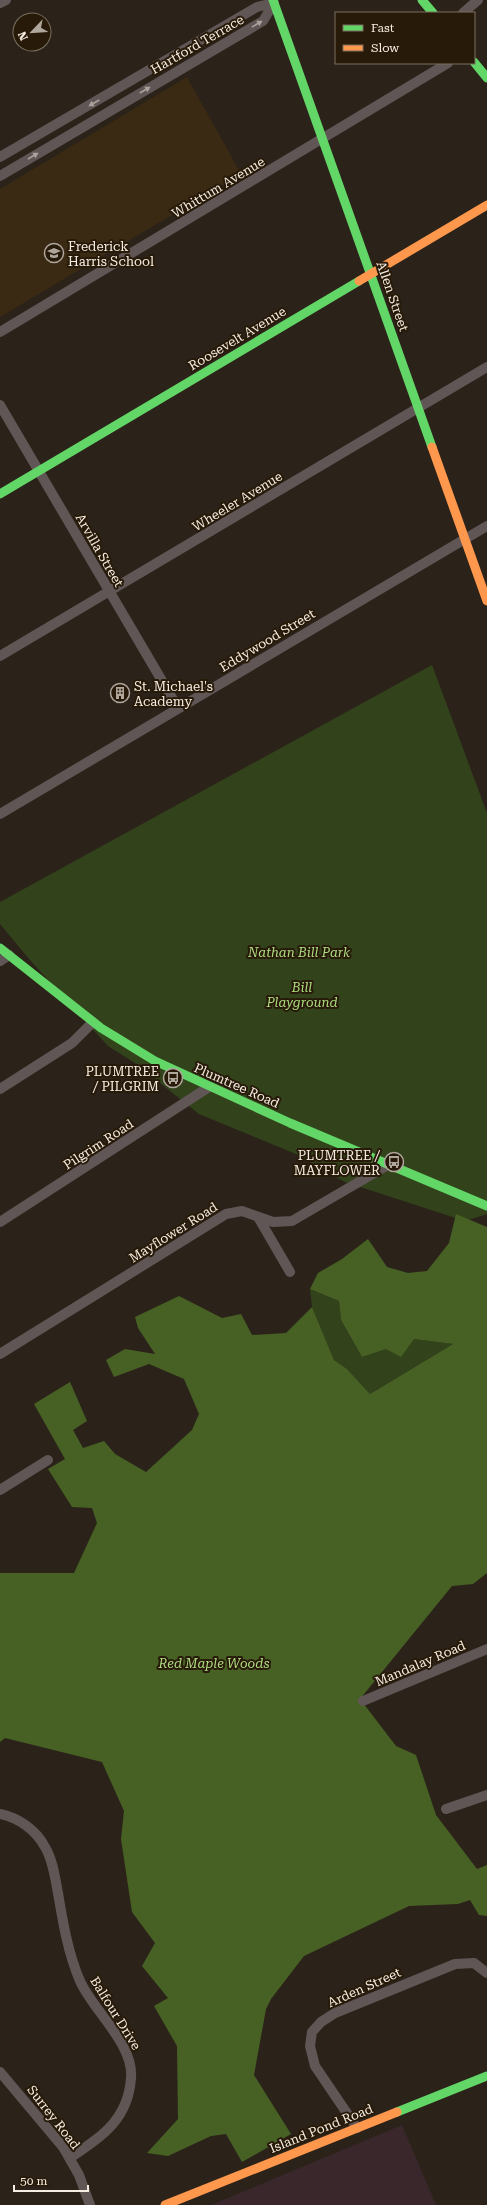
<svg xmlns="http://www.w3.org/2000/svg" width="487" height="2205" font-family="'Roboto Serif',serif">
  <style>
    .commercial { fill: #39272b }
    .built { fill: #3a2913 }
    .green { fill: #32431c }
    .forest { fill: #476125 }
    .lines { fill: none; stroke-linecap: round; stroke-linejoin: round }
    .street { stroke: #615656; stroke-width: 10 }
    .fast { stroke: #63d668; stroke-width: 9 }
    .slow { stroke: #ff974d; stroke-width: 9 }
    .oneway { fill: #aca29c }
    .labels { text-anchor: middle; stroke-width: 4; stroke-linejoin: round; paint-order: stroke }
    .street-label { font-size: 13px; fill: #f6ede2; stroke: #281a09 }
    .poi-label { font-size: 13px; fill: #f6ede2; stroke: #281a09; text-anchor: start }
    .park-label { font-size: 13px; font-style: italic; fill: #aede80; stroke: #281a09 }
  </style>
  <rect width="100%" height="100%" fill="#2b2319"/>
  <!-- commercial -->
  <path class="commercial" d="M 402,2125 L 436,2205 L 211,2205 Z"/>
  <!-- built -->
  <path class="built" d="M 187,77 L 241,174 L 0,317 L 0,189 Z"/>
  <!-- green -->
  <path class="green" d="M 432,665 L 487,813 L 487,1214 L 465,1221 L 345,1182 L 296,1154 L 199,1114 L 135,1063 L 108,1046 L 30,960 L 0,924 L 0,902 Z
    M 310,1289 L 339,1301 L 341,1320 L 362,1357 L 414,1339 L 453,1344 L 370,1394 L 347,1369 L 334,1360 L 312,1307 Z"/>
  <!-- forest -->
  <path class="forest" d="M 456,1214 L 487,1227 L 487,1573 L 473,1584 L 452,1586 L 360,1699 L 396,1746 L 416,1755 L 436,1815 L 477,1869 L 487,1865 L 487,1916 L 479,1915 L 470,1900 L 458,1904 L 409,1906 L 304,1956 L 271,1999 L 266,2009 L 254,2075 L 291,2134 L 242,2162 L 226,2134 L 211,2136 L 168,2156 L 147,2153 L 178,2119 L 177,2046 L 154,2006 L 168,1998 L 142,1966 L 155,1943 L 132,1912 L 121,1839 L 124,1811 L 102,1762 L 5,1738 L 0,1742 L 0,1573 L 74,1573 L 97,1523 L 92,1508 L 72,1507 L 48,1469 L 65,1459 L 34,1404 L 70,1382 L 87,1421 L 73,1430 L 83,1448 L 104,1441 L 115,1454 L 146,1472 L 192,1430 L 199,1414 L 184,1379 L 149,1364 L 114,1377 L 106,1360 L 125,1349 L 155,1354 L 138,1328 L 135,1317 L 179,1296 L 222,1318 L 241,1314 L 252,1335 L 286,1333 L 312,1307 L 334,1360 L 347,1369 L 370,1394 L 453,1344 L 414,1339 L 401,1357 L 386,1349 L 362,1357 L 341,1320 L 339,1301 L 310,1289 L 318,1273 L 342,1259 L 368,1239 L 387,1267 L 408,1273 L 427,1271 L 449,1243 Z"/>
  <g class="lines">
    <!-- street -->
    <path class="street" d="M 0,3 L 6,0
      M 463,13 L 478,0
      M 0,157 L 257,7 L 274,3
      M 0,176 L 263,21 L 274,3
      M 0,332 L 448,63
      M 0,405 L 178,708
      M 0,656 L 487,367
      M 0,814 L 487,526
      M 0,961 L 9,955
      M 0,1089 L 72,1043 L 93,1022
      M 258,1217 L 290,1272
      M 0,1222 L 209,1087
      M 0,1354 L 226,1214 L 242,1211 L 273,1222 L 292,1221 L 388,1165
      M 0,1490 L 48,1460
      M 363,1701 L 487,1649
      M 446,1809 L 487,1795
      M 0,1814 C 19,1818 36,1830 45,1847 C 53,1860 55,1878 58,1893 C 63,1923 68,1953 80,1981 C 94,2012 134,2044 131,2078 C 128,2120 102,2136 70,2158
      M 0,2072 L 63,2147 L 79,2175 L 90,2205
      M 357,2128 L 315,2066 L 310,2046 L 312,2032 L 321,2022 L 335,2013 L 455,1964 L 474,1963 L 487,1973"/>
    <!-- fast -->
    <path class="fast" d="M 273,0 L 432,447
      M 422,0 L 433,13
      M 474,62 L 487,78
      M 0,494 L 359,281
      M 0,948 L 101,1028 L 155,1061 L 290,1123 L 487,1206
      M 397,2112 L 487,2076"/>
    <!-- slow -->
    <path class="slow" d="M 359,281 L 487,205
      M 432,447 L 487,601
      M 165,2205 L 397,2112"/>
  </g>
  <!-- one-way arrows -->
  <defs><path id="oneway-solid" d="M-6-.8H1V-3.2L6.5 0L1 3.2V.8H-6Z"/></defs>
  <g class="oneway">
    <use href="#oneway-solid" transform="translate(257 24) rotate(-31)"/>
    <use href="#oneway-solid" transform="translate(145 90) rotate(-30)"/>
    <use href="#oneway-solid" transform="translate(94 103) rotate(150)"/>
    <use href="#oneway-solid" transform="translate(33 156) rotate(-31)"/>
  </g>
  <!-- icons -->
  <defs>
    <symbol id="school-ring" viewBox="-11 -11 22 22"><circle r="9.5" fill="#281a09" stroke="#afa69c" stroke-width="1.5"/><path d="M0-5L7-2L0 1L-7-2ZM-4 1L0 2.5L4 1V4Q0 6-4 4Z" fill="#afa69c"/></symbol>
    <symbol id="building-ring" viewBox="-11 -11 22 22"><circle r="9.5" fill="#281a09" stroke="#afa69c" stroke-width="1.5"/><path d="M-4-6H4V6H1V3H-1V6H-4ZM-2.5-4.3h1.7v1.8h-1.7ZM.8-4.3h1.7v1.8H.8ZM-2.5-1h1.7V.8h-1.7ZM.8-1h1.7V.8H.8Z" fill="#afa69c"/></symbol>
    <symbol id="bus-ring" viewBox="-11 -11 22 22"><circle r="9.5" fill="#281a09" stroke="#afa69c" stroke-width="1.5"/><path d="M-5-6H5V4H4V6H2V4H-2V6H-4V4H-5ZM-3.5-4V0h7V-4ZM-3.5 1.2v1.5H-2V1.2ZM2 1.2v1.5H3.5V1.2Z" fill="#afa69c"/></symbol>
  </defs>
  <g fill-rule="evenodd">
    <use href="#school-ring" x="43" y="242" width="22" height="22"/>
    <use href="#building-ring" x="109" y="682" width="22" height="22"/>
    <use href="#bus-ring" x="162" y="1067" width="22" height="22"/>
    <use href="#bus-ring" x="383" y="1151" width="22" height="22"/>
  </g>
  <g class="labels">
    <!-- street labels -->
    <g class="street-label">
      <text transform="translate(197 44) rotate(-30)" y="5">Hartford Terrace</text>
      <text transform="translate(218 187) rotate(-31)" y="5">Whittum Avenue</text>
      <text transform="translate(393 296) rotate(71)" y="5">Allen Street</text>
      <text transform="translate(237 338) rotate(-31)" y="5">Roosevelt Avenue</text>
      <text transform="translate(237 501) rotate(-31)" y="5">Wheeler Avenue</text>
      <text transform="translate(100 550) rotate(60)" y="5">Arvilla Street</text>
      <text transform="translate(267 640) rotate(-31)" y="5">Eddywood Street</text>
      <text transform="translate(237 1085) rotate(24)" y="5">Plumtree Road</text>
      <text transform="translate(98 1144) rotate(-33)" y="5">Pilgrim Road</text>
      <text transform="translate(173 1232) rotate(-32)" y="5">Mayflower Road</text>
      <text transform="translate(420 1663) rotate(-23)" y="5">Mandalay Road</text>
      <text transform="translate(364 1987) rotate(-24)" y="5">Arden Street</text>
      <text transform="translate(116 2013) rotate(58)" y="5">Balfour Drive</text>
      <text transform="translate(54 2117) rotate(52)" y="5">Surrey Road</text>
      <text transform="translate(321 2128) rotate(-22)" y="5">Island Pond Road</text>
    </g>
    <!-- poi labels -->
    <g class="poi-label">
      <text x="68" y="251">Frederick<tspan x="68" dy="15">Harris School</tspan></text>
      <text x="134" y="691">St. Michael's<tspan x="134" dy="15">Academy</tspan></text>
      <text x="159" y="1076" text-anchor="end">PLUMTREE<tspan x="159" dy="15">/ PILGRIM</tspan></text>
      <text x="380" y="1160" text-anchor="end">PLUMTREE /<tspan x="380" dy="15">MAYFLOWER</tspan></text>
    </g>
    <!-- park labels -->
    <g class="park-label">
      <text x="299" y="957">Nathan Bill Park</text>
      <text x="302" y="992">Bill<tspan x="302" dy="15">Playground</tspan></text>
      <text x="214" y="1668">Red Maple Woods</text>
    </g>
  </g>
  <!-- legend -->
  <rect x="335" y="12" width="140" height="52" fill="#281a09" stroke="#7a6e60"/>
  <rect x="343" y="25" width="20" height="6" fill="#63d668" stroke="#7a6e60"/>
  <text x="371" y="32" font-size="12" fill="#f6ede2">Fast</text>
  <rect x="343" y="45" width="20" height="6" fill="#ff974d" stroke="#7a6e60"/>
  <text x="371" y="52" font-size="12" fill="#f6ede2">Slow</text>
  <!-- north arrow -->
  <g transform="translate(32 32) rotate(245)"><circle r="19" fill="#281a09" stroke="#7a6e60"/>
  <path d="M0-3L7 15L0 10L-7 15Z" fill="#afa69c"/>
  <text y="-6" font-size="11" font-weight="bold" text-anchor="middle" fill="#f6ede2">N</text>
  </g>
  <!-- scale -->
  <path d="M14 2185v6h74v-6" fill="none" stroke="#f6ede2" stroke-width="2"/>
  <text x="20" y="2185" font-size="12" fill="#f6ede2" stroke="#281a09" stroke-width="3" paint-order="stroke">50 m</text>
</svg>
